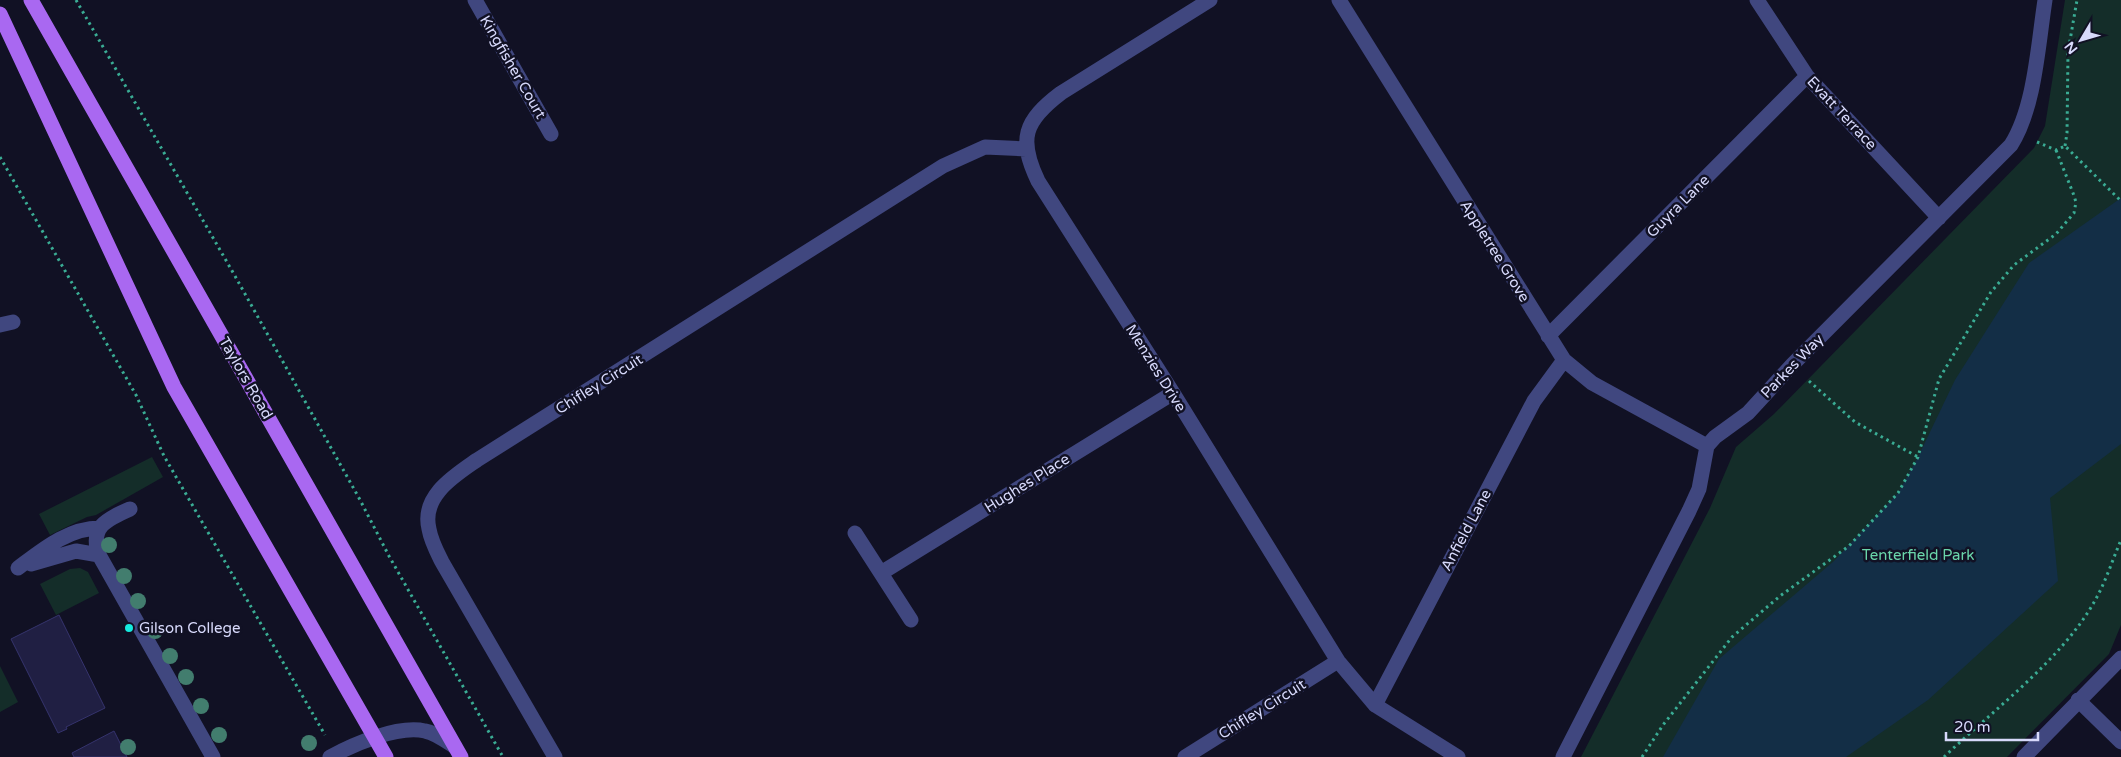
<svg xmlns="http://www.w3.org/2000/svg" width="2121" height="757" font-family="'Varela Round',sans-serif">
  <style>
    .green { fill: #142d29 }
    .water { fill: #132e46 }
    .building { fill: #201f43; stroke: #35336d }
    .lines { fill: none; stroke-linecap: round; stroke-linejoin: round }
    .path { stroke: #3aac94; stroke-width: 3; stroke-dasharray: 2.5 4; stroke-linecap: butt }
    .minor { stroke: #40477f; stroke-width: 15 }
    .major { stroke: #a968f1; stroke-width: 15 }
    .tree { fill: #427d6e }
    .poi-dot { fill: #15eade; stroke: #111124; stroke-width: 2 }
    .labels { text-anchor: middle; stroke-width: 5; stroke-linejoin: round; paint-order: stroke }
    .street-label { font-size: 15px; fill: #d7d9fb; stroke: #111124 }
    .park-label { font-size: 15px; fill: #6ad5aa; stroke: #111124 }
    .poi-label { font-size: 15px; fill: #d7d9fb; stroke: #111124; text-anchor: start }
  </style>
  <rect width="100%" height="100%" fill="#111124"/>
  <!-- green -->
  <path class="green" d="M 2065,0 L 2121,0 L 2121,625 L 2109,654 L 2007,757 L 1581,757 L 1710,508 L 1736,447 L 1774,414 L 2034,148 L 2045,126 Z
    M 152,457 L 163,477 L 96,515 L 87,517 L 50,535 L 39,514 Z
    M 80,568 L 88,572 L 99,593 L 56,615 L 40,584 L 70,569 Z
    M 0,666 L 18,702 L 0,712 Z"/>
  <!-- water -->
  <path class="water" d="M 2121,198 L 2121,444 L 2050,498 L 2058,581 L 1928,700 L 1846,757 L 1663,757 L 1719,659 L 1834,561 L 1898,493 L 1918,457 L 1955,380 L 2029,263 Z"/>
  <!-- building -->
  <path class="building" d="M 59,615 L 105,708 L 66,727 L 67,729 L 58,733 L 11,639 Z
    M 114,731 L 127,757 L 74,757 L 72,753 Z"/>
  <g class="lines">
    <!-- path -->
    <path class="path" d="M 76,0 L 235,276 L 359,498 L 389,556 L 503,757
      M 2037,142 L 2056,150 L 2065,146 L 2121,201
      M 2065,146 L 2067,133 L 2068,52 L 2077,0
      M 0,157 L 136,395 L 164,456 L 325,735
      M 1809,381 L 1855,422 L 1918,457
      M 1642,757 L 1663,725 L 1732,637 L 1780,596 L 1849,546 L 1898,493 L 1918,457 L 1939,379 L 1991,292 L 2014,265 L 2056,234 L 2074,213 L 2076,202 L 2073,193 L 2056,150
      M 1944,757 C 1992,711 2060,661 2093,604 C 2105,584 2112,561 2121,540"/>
    <!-- minor -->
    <path class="minor" d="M 475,0 L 551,134
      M 1210,0 L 1061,93 C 1024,121 1018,139 1038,181 L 1173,393 L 1338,661 L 1375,705 L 1458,757
      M 1339,0 L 1564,360 L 1592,383 L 1707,446
      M 1757,0 L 1807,76 L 1939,218
      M 0,325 L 13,322
      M 1548,336 L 1807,76
      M 130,509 C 107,519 89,527 99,555 L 213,757
      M 855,533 L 911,620
      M 31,564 L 76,551 L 99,555
      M 18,568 C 42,550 68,528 100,528
      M 881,573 L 1173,393
      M 2078,700 L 2121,742
      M 1375,705 L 1534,401 L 1564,360
      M 330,757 C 354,744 398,725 425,731 C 436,733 446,741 455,747
      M 555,757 L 442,562 C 437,552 431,541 429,529 C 421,496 454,476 477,460 L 943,166 L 985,147 L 1026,149
      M 1185,757 L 1338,661
      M 1563,757 L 1689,511 L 1699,489 L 1707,446 L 1715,437 L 1748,413 L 1792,365 L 2011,145 C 2035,107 2038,45 2045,0
      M 2024,757 L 2121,658"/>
    <!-- major -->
    <path class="major" d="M 31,0 L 461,757
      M 0,14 L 174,387 L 386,757"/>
  </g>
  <!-- trees -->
  <g class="tree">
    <circle cx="109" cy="545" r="8"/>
    <circle cx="124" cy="576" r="8"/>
    <circle cx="138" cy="601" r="8"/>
    <circle cx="155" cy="631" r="8"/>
    <circle cx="170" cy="656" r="8"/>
    <circle cx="186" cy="677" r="8"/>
    <circle cx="201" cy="706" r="8"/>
    <circle cx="219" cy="735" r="8"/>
    <circle cx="309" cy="743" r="8"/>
    <circle cx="128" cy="747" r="8"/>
  </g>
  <!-- markers -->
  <circle class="poi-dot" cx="129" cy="628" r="5"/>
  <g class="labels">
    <!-- street labels -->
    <g class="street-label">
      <text transform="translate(513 67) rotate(60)" y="5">Kingfisher Court</text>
      <text transform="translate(1842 113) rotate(47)" y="5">Evatt Terrace</text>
      <text transform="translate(1678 206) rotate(-45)" y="5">Guyra Lane</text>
      <text transform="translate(1495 251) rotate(58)" y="5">Appletree Grove</text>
      <text transform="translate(1792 366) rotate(-46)" y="5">Parkes Way</text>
      <text transform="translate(1156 368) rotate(58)" y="5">Menzies Drive</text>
      <text transform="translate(246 378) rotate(60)" y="5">Taylors Road</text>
      <text transform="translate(599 384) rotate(-32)" y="5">Chifley Circuit</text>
      <text transform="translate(1027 483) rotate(-32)" y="5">Hughes Place</text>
      <text transform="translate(1466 530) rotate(-62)" y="5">Anfield Lane</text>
      <text transform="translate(1262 709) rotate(-32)" y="5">Chifley Circuit</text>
    </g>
    <!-- park labels -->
    <g class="park-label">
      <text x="1918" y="560">Tenterfield Park</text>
    </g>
    <!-- poi labels -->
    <g class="poi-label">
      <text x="139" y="633">Gilson College</text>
    </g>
  </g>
  <!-- north arrow -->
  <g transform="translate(2081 40) rotate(232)" stroke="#111124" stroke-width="4" paint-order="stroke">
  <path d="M0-4L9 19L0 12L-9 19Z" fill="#d7d9fb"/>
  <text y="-8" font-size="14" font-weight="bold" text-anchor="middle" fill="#d7d9fb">N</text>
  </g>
  <!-- scale -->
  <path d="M1946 732v8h92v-8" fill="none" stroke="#d7d9fb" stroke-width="2.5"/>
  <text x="1954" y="732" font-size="15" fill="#d7d9fb" stroke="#111124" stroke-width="4" paint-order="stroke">20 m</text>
</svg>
